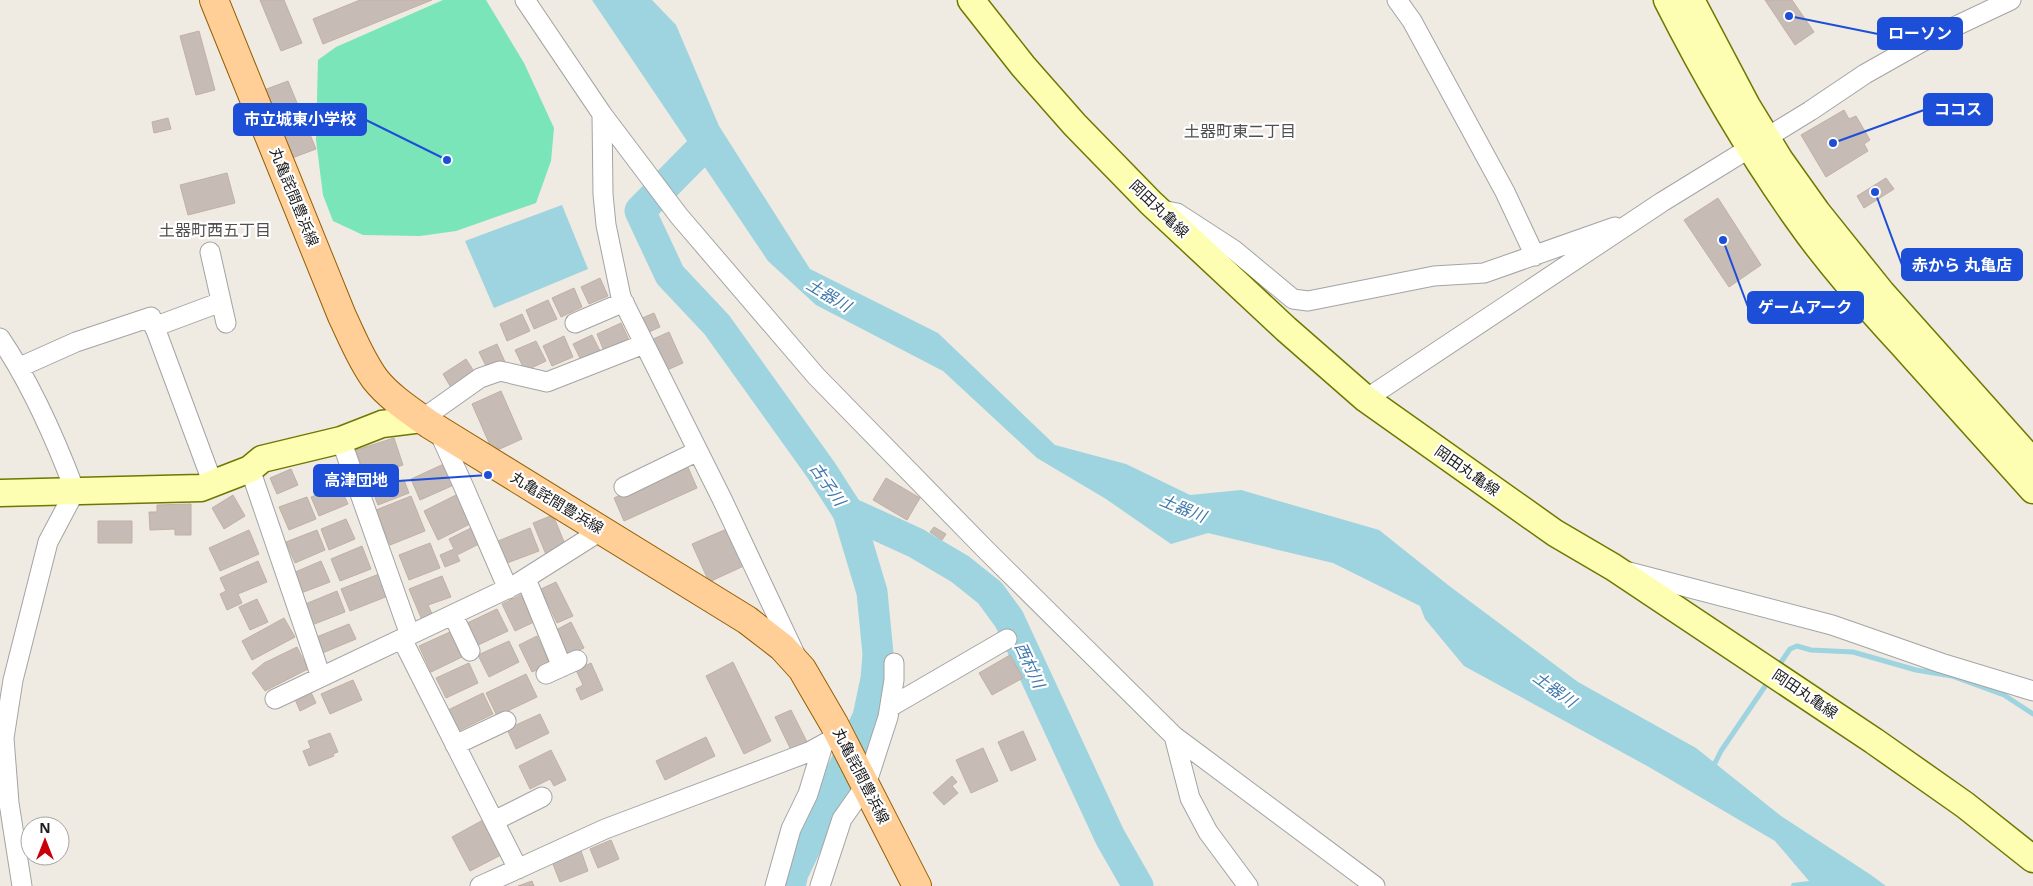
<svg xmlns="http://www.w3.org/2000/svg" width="2033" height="886" font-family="'Noto Sans','Noto Sans JP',sans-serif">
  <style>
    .pitch { fill: #79e5b8 }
    .water { fill: #9ed3e0 }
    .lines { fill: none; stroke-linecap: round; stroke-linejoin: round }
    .stream { stroke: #9ed3e0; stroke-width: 5 }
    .river { stroke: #9ed3e0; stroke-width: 31 }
    .building { fill: #c7bcb5; stroke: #c2b0a3 }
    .street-casing { stroke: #a4a4a4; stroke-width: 21 }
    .secondary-casing { stroke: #6e7800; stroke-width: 29 }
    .primary-casing { stroke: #965f00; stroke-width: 30 }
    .street { stroke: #fff; stroke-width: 19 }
    .secondary { stroke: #fdfeb1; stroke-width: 26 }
    .primary { stroke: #ffcf97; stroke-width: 28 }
    .labels { text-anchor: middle; stroke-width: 4.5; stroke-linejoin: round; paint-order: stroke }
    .street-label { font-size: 15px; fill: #1d1d1d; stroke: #fff }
    .neighbourhood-label { font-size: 16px; fill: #505050; stroke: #fff }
    .water-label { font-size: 16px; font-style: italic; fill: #4079ab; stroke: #fff }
    .leader { fill: none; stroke: #1d4ed8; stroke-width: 2 }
    .callout-dot { fill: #1d4ed8; stroke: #fff; stroke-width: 2 }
    .callout { fill: #1d4ed8; stroke: #1d4ed8; stroke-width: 2 }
    .callout-label { font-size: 16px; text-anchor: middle; font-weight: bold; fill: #fff }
  </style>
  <rect width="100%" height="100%" fill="#efeae2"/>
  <!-- pitch -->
  <path class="pitch" d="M 443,0 L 486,0 L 524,63 L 554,128 L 551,161 L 536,203 L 456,231 L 420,236 L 363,235 L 333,221 L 323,195 L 316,140 L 318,60 L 336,47 Z"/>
  <!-- water -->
  <path class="water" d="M 592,0 L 652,0 L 676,25 L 719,126 L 810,269 L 938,333 L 1055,445 L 1126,464 L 1190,495 L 1241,490 L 1379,530 L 1448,585 L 1578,682 L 1696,748 L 1781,816 L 1871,875 L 1886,886 L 1791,886 L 1792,883 L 1809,881 L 1775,841 L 1649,767 L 1464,666 L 1425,619 L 1420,606 L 1333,563 L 1208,533 L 1171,544 L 1106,499 L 1037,458 L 943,371 L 816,305 L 768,261 Z
    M 562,205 L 588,269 L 494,308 L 465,241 Z"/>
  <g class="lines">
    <!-- stream -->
    <path class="stream" d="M 1777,668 L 1790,649 L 1797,646 L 1811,650 L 1853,652 L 1916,670 L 1952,676 L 2004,695 L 2033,714
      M 1712,769 L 1721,751 L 1770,679"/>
    <!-- river -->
    <path class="river" d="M 708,142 L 640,211 L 670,275 L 717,325 L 821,470 L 848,512 L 872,592 L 878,654 L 876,679 L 868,717 L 793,873 L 790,886
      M 848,512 L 916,543 L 960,569 L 990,593 L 1009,619 L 1110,837 L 1138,886"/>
  </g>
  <!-- building -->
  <path class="building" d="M 260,0 L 284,0 L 302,43 L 281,51 Z
    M 360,0 L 432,0 L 323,44 L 313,19 Z
    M 1765,0 L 1792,0 L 1814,32 L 1795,45 Z
    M 199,31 L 215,90 L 196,95 L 180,36 Z
    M 288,81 L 316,149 L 292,158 L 264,90 Z
    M 1844,110 L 1849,119 L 1856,116 L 1870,140 L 1864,144 L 1868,151 L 1826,177 L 1801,135 Z
    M 168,118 L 171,129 L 154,133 L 152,122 Z
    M 227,173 L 235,203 L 188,215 L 180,185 Z
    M 1886,178 L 1894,189 L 1864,208 L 1857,196 Z
    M 1718,198 L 1761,265 L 1729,287 L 1684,220 Z
    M 600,278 L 608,296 L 589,304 L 581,287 Z
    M 574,288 L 582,307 L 561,317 L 552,298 Z
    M 548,300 L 557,319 L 534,329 L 526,310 Z
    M 654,313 L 660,327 L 647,333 L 640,319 Z
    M 522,314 L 530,331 L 507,341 L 500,324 Z
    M 621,323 L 629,340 L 604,351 L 597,334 Z
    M 669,332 L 683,363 L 665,371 L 651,340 Z
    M 592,335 L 601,353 L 582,362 L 573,344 Z
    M 564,336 L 573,357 L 552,366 L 543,346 Z
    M 536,341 L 546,361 L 525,371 L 515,350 Z
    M 497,344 L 505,362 L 488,370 L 479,352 Z
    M 466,359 L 477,376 L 453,391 L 443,374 Z
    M 501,391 L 522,439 L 493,452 L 472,404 Z
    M 394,438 L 403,465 L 366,478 L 356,450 Z
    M 446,463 L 456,484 L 420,500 L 411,479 Z
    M 687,465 L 697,488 L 624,521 L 614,498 Z
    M 291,469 L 298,485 L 277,494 L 270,478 Z
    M 886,478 L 920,498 L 907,520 L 873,500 Z
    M 404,480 L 409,493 L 378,505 L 373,492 Z
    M 340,486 L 348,504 L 319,516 L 311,497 Z
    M 458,494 L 472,523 L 438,540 L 424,511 Z
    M 233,495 L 245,516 L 224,529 L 212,508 Z
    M 411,496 L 425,531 L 390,545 L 376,510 Z
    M 307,497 L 316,519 L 289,530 L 279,507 Z
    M 191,504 L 191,535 L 175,535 L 175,529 L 150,530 L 149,512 L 157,512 L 157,505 Z
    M 553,515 L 567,549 L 547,557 L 533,523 Z
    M 346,519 L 355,539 L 329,550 L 321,529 Z
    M 98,521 L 132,521 L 132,543 L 98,543 Z
    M 934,527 L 946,534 L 942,540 L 930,532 Z
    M 471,528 L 479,544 L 457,555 L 460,561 L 445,567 L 440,555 L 454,549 L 449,539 Z
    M 530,528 L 539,551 L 507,563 L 498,541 Z
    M 729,528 L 746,565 L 709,582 L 692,544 Z
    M 249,530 L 259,554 L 220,571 L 209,548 Z
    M 317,530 L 325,550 L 295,563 L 286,542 Z
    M 430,543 L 440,568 L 409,580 L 399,555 Z
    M 362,546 L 371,569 L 340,581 L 331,559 Z
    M 258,561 L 267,582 L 238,594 L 242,603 L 227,610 L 220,594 L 226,591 L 220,578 Z
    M 321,561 L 330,582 L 301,593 L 293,573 Z
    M 379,574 L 388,596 L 350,611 L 341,589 Z
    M 442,576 L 451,597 L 428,605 L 433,616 L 422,620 L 409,589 Z
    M 556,582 L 573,616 L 557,623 L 541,589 Z
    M 337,591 L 345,612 L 312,625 L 303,605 Z
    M 521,595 L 534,622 L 515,631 L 502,604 Z
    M 257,599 L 268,622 L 250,630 L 239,607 Z
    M 497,609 L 508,631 L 474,647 L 463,625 Z
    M 284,618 L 295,637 L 252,660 L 242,641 Z
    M 571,622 L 584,648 L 566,656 L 554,631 Z
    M 349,624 L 356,639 L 320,654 L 314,638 Z
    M 450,632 L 462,657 L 431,672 L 419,646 Z
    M 537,636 L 550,664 L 532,672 L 519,645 Z
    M 509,641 L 519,662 L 489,677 L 478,655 Z
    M 297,647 L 308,669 L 265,691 L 252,673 L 264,663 Z
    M 1010,655 L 1023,678 L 992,695 L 979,673 Z
    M 733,662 L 771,741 L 744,754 L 706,676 Z
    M 469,663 L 478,683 L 446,698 L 436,678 Z
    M 591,663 L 603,690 L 581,700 L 576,689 L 583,685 L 576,670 Z
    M 526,674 L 537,697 L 497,716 L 486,693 Z
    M 353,680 L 362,700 L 330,714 L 321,694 Z
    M 310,690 L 316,703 L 300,711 L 294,697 Z
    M 483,693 L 493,714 L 456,732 L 446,711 Z
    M 791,710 L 808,744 L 792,752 L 775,717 Z
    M 540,714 L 549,733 L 516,749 L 507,729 Z
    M 1023,731 L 1036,760 L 1011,771 L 998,742 Z
    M 330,733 L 338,752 L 333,754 L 334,756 L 309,766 L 303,751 L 311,748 L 308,741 Z
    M 706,737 L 715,756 L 665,780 L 656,761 Z
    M 983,748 L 998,781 L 971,793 L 956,760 Z
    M 551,750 L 566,780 L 554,786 L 550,779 L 530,789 L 519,766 Z
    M 952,776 L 957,782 L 952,786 L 958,793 L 944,805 L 933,793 Z
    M 483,820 L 501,855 L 470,871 L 452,837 Z
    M 611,840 L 619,859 L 598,868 L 590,849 Z
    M 580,848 L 588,871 L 560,882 L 551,859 Z
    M 532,881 L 534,886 L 518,886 Z"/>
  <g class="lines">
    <defs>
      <path id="street" d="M 525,0 L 602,114 L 679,216 L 816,376 L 985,549 L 1174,736 L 1375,886
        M 1397,0 L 1412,21 L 1505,192 L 1535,256
        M 602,114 L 603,194 L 606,225 L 621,297 L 722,499 L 795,654
        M 1167,211 L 1177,213 L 1234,250 L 1293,299 L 1308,301 L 1434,276 L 1484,273 L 1615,227
        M 210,252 L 226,323
        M 575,323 L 624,302
        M 154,327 L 221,302
        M 0,338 C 32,385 55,438 75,491 L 48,542 L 13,680 L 4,738 L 9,803 L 22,886
        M 20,367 L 76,342 L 151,317 L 213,484
        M 1366,399 L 1662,202 L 1810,111 L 1865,74 L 1920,43 L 2011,0
        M 422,419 L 480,378 L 500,371 L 547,382 L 644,344
        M 438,430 L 463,485 L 508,589
        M 341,440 L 410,635
        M 250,469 L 321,677
        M 624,487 L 698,451
        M 1629,572 L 1832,625 L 1941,663 L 2033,691
        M 526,579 L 562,667
        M 453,615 L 470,651
        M 402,639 L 518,869
        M 546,674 L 577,660
        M 275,699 L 515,585 L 602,530
        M 890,707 L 1007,639
        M 1174,736 L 1190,798 L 1208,832 L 1248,886
        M 455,745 L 506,721
        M 494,821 L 542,797
        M 480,886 L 605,829 L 809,752 L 840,735
        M 775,886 L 791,829 L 808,794 L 823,745
        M 820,886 L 842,819 L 866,785 L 888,717 L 894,680 L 894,663"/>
      <path id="secondary" d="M 971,0 L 1023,66 L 1075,125 L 1151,203 L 1286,329 L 1366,399 L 1555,533 L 1613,567 L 1874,741 L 1965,805 L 2033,859
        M 1667,0 C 1706,77 1749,151 1799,221 C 1832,268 1871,310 1909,352 C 1950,398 1992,444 2033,490
        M 1691,0 L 1747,106 L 1780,160 L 1817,212 L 1882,293 L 2033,462
        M 0,493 L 201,488 L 250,469 L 262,459 L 341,440 L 382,424 L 422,419"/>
      <path id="primary" d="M 214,0 L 342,316 C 352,337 361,360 375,379 C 389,397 411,411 429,424 L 747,620 L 782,647 L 802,669 L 834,724 L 917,886"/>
    </defs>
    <!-- street casing -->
    <use href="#street" class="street-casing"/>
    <!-- secondary casing -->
    <use href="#secondary" class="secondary-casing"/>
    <!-- primary casing -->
    <use href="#primary" class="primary-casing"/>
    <!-- street -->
    <use href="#street" class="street"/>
    <!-- secondary -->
    <use href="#secondary" class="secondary"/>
    <!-- primary -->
    <use href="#primary" class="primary"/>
  </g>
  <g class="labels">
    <!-- street labels -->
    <g class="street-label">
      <text transform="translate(294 197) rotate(68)" y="5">丸亀詫間豊浜線</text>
      <text transform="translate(1159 209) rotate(44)" y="5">岡田丸亀線</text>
      <text transform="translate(1467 471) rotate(35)" y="5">岡田丸亀線</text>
      <text transform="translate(557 503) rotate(31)" y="5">丸亀詫間豊浜線</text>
      <text transform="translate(1805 694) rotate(34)" y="5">岡田丸亀線</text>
      <text transform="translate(861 776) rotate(63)" y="5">丸亀詫間豊浜線</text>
    </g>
    <!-- neighbourhood labels -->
    <g class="neighbourhood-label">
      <text x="1240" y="137">土器町東二丁目</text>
      <text x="215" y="236">土器町西五丁目</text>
    </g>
    <!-- water labels -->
    <g class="water-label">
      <text transform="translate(829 295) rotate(31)" y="6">土器川</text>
      <text transform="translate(828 484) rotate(55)" y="6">古子川</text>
      <text transform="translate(1183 508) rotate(22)" y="6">土器川</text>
      <text transform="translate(1030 665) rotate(65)" y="6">西村川</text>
      <text transform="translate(1555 689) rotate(36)" y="6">土器川</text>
    </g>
  </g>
  <!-- callouts -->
  <path class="leader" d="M1789 16L1878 34M1833 143L1924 110M447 160L366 120M1875 192L1902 265M1723 240L1748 307M488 475L398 481"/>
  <g class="callout-dot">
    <circle cx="1789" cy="16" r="5"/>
    <circle cx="1833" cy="143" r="5"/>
    <circle cx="447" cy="160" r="5"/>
    <circle cx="1875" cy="192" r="5"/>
    <circle cx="1723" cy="240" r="5"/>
    <circle cx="488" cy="475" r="5"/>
  </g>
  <g class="callout">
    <rect x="1878" y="18" width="84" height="31" rx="5"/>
    <rect x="1924" y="94" width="68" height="31" rx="5"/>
    <rect x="234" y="104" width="132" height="31" rx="5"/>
    <rect x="1902" y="249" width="120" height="31" rx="5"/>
    <rect x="1748" y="292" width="115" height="31" rx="5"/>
    <rect x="314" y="465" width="84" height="31" rx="5"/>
  </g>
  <g class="callout-label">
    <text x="1920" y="39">ローソン</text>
    <text x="1958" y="115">ココス</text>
    <text x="300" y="125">市立城東小学校</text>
    <text x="1962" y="271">赤から 丸亀店</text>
    <text x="1805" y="313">ゲームアーク</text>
    <text x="356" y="486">高津団地</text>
  </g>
  <!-- north arrow -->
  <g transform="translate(45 841)"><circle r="24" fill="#ffffff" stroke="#a5a5a5"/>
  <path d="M0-4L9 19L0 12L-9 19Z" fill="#ca0006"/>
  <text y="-8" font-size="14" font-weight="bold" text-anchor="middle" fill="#1d1d1d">N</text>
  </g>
</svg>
